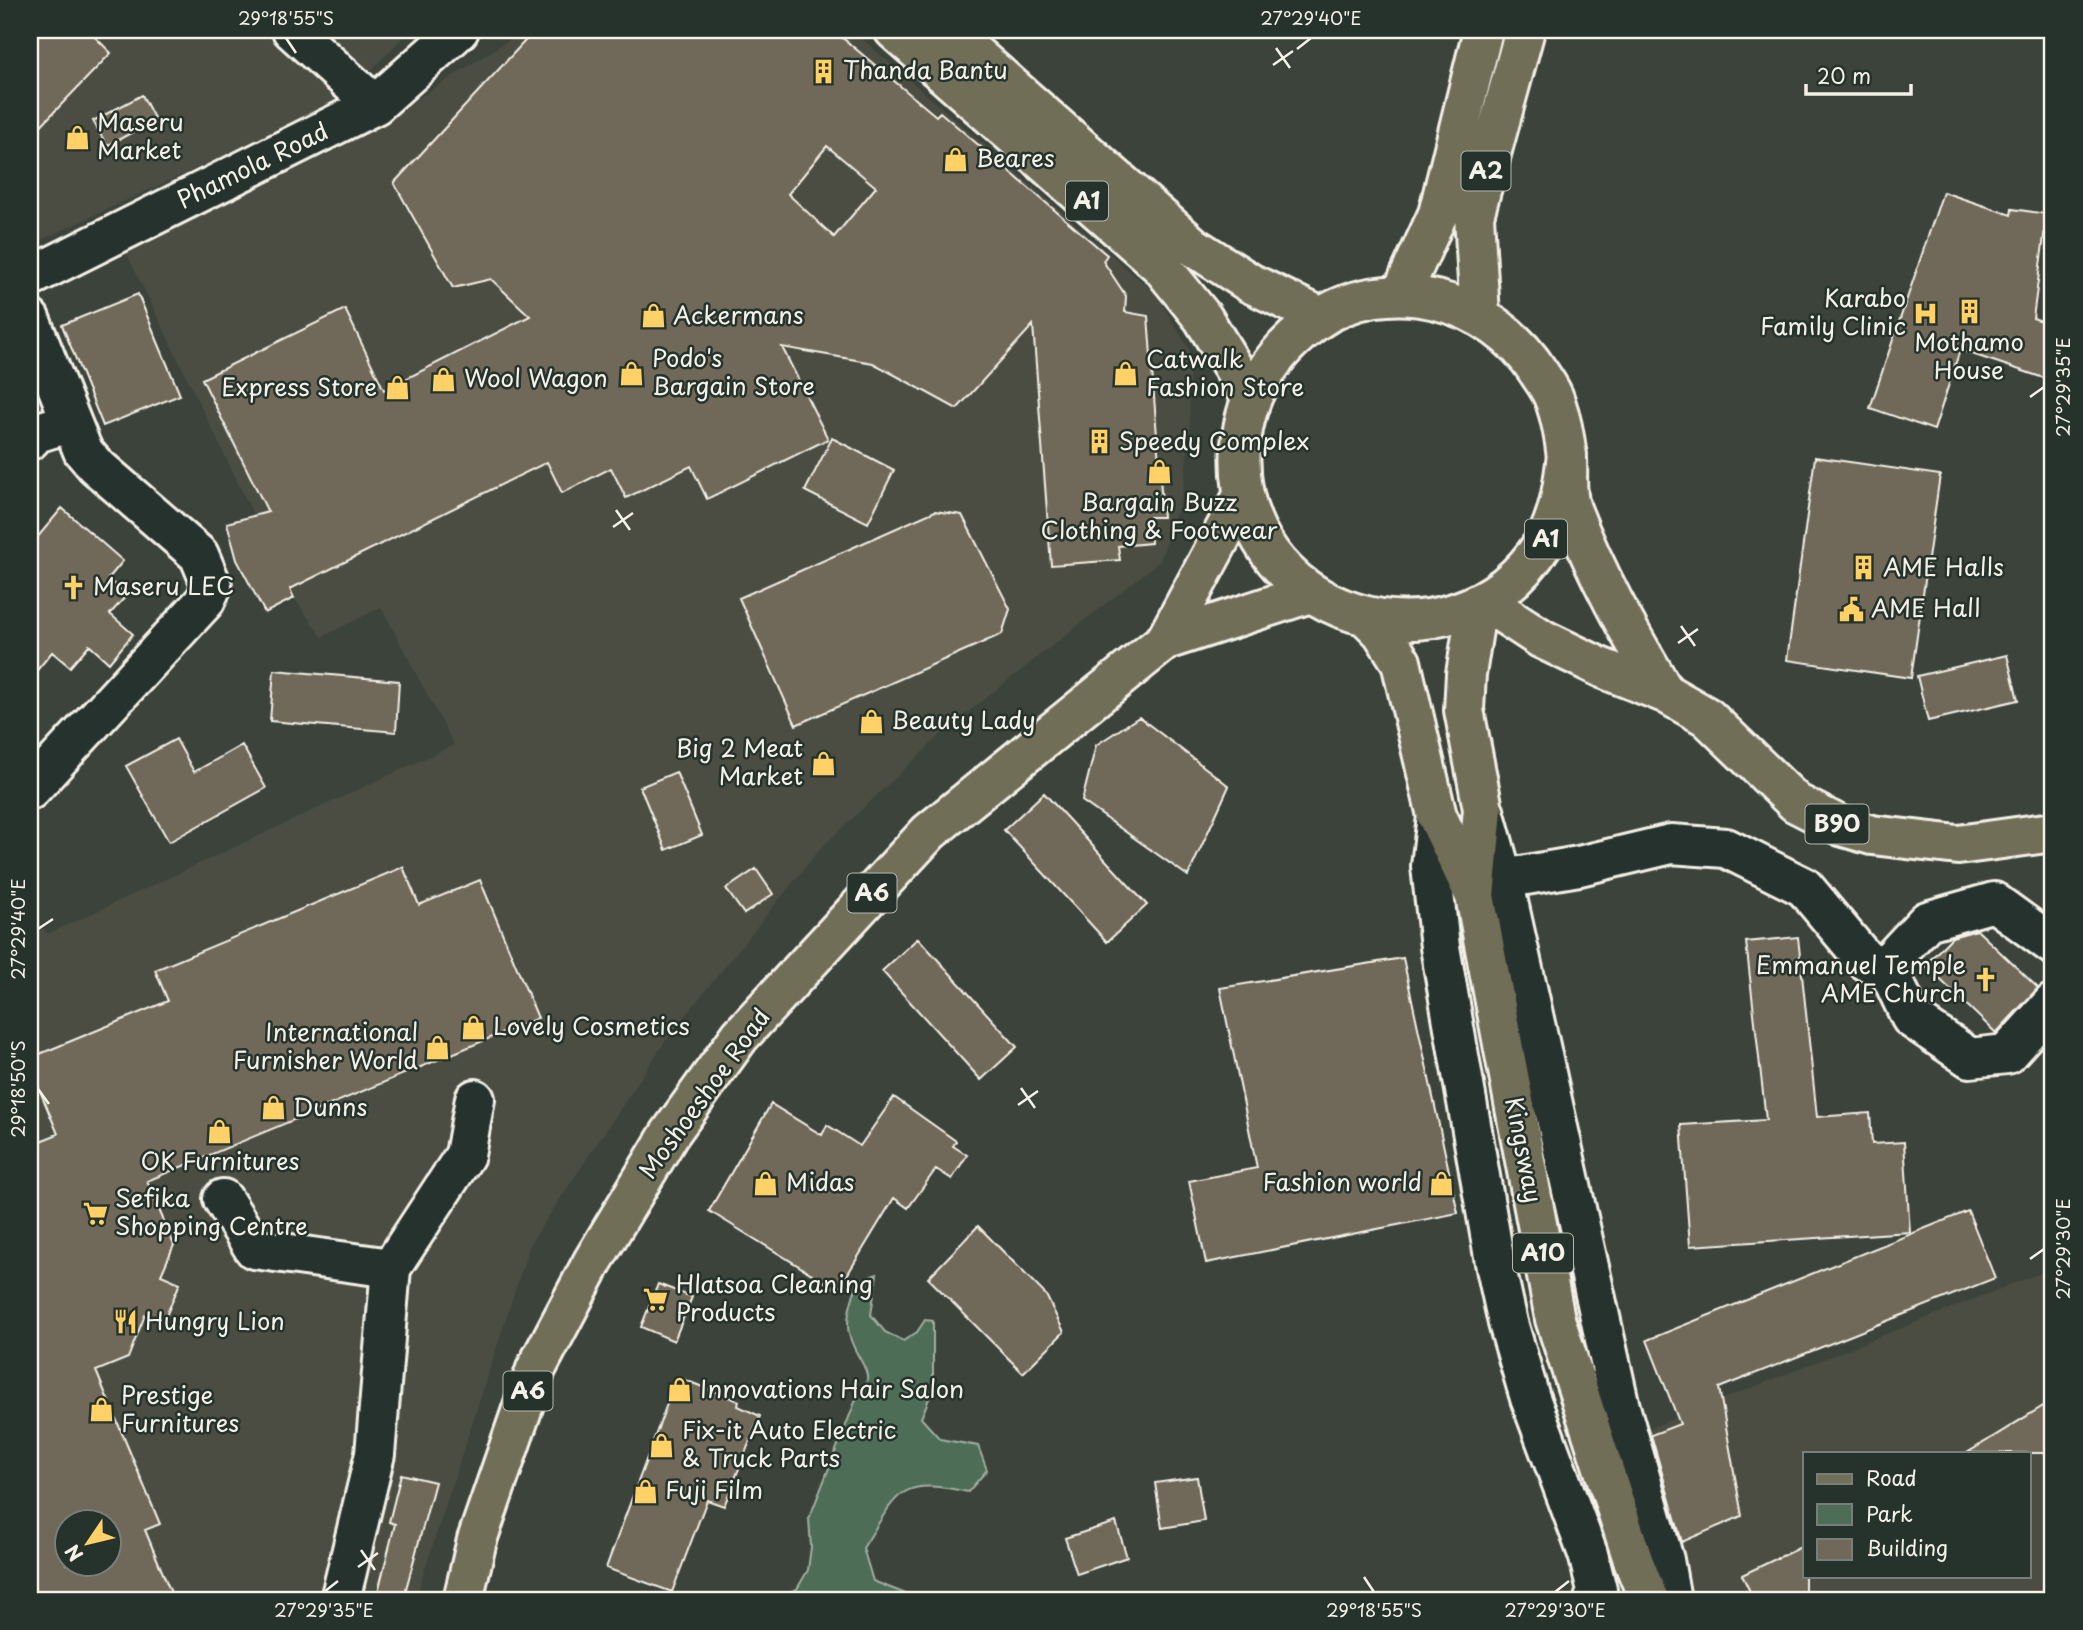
<svg xmlns="http://www.w3.org/2000/svg" width="2083" height="1630" font-family="'Playpen Sans',sans-serif">
  <style>
    .built { fill: #4c4e43; fill-rule: evenodd }
    .green { fill: #4e6d57; stroke: #a1afa0; stroke-width: 2 }
    .building { fill: #706859; stroke: #f4f1e8; stroke-width: 2; fill-rule: evenodd }
    .lines { fill: none; stroke-linecap: round; stroke-linejoin: round }
    .minor-casing { stroke: #f4f1e8; stroke-width: 44 }
    .major-casing { stroke: #f4f1e8; stroke-width: 44 }
    .minor { stroke: #26332d; stroke-width: 38 }
    .major { stroke: #716e59; stroke-width: 38 }
    .ticks { fill: none; stroke: #f4f1e8; stroke-width: 2.5 }
    .labels { text-anchor: middle; stroke-width: 5; stroke-linejoin: round; paint-order: stroke }
    .shield { fill: #26332d; stroke: #b6b8b0; stroke-width: 2 }
    .shield-label { font-size: 23px; font-weight: bold; fill: #f4f1e8 }
    .poi-label { font-size: 24px; fill: #f4f1e8; stroke: #26332d; text-anchor: start }
    .street-label { font-size: 24px; fill: #f4f1e8; stroke: #26332d }
    .neatline { fill: none; stroke: #f4f1e8; stroke-width: 2.5 }
    .ticks-label { font-size: 18px; text-anchor: middle; fill: #f4f1e8 }
  </style>
  <rect width="100%" height="100%" fill="#3c433a"/>
  <filter id="ink" filterUnits="userSpaceOnUse"><feTurbulence type="fractalNoise" baseFrequency=".0143" numOctaves="2"/><feDisplacementMap in="SourceGraphic" scale="14" xChannelSelector="R" yChannelSelector="G"/><feConvolveMatrix kernelMatrix="1 2 1 2 8 2 1 2 1" color-interpolation-filters="sRGB"/></filter>
  <g filter="url(#ink)">
    <!-- built -->
    <path class="built" d="M 30,30 L 410,30 L 341,101 L 30,245 Z
      M 525,30 L 852,30 L 1156,294 L 1189,349 L 1190,432 L 1183,492 L 1160,561 L 950,726 L 819,850 L 668,1037 L 530,1244 L 415,1600 L 30,1600 L 30,913 L 48,934 L 454,745 L 381,607 L 322,637 L 294,598 L 126,252 L 337,150 ZM 66,1522 L 108,1522 L 108,1564 L 66,1564 Z
      M 2053,1268 L 2053,1600 L 1582,1600 L 1633,1563 L 1597,1449 ZM 1805,1453 L 2029,1453 L 2029,1576 L 1805,1576 Z"/>
    <!-- green -->
    <path class="green" d="M 877,1274 L 871,1315 L 885,1332 L 903,1341 L 917,1332 L 925,1320 L 933,1321 L 933,1389 L 921,1418 L 940,1439 L 978,1446 L 987,1470 L 968,1492 C 897,1476 898,1494 863,1548 L 873,1581 L 921,1600 L 772,1600 L 797,1589 L 808,1570 L 811,1547 L 809,1519 L 855,1402 C 882,1371 857,1366 849,1334 C 845,1317 853,1297 858,1281 Z"/>
    <!-- building -->
    <path class="building" d="M 30,30 L 88,30 L 111,53 L 30,137 Z
      M 535,30 L 833,30 L 936,116 L 940,112 L 1107,255 L 1103,261 L 1126,296 L 1125,312 L 1148,316 L 1163,517 L 1149,517 L 1151,543 L 1118,546 L 1120,560 L 1051,565 L 1033,325 L 957,409 L 873,363 L 782,347 L 828,439 L 707,499 L 691,466 L 626,498 L 611,468 L 562,493 L 547,462 L 290,589 L 294,598 L 265,613 L 237,560 L 227,523 L 268,512 L 202,379 L 345,309 L 384,390 L 530,316 L 491,279 L 453,288 L 394,183 ZM 827,146 L 876,187 L 834,237 L 788,194 Z
      M 142,95 L 155,120 L 107,146 L 93,121 Z
      M 1943,192 L 2011,215 L 2012,209 L 2047,214 L 2033,318 L 2053,325 L 2053,381 L 1960,350 L 1934,430 L 1870,408 Z
      M 138,294 L 180,395 L 103,426 L 62,325 Z
      M 832,438 L 894,470 L 868,523 L 805,491 Z
      M 1815,457 L 1940,475 L 1911,678 L 1787,660 Z
      M 62,508 L 123,561 L 108,579 L 127,595 L 110,614 L 133,634 L 109,663 L 89,645 L 70,667 L 52,652 L 30,679 L 30,546 Z
      M 935,511 L 962,515 L 1010,609 L 1002,634 L 796,725 L 739,598 Z
      M 2007,655 L 2018,700 L 1928,721 L 1917,676 Z
      M 274,670 L 399,681 L 396,732 L 270,721 Z
      M 1139,717 L 1229,786 L 1188,876 L 1082,801 L 1096,745 Z
      M 176,739 L 194,772 L 242,745 L 266,788 L 169,842 L 126,766 Z
      M 676,772 L 702,835 L 666,850 L 640,787 Z
      M 1044,793 L 1147,905 L 1107,942 L 1004,830 Z
      M 403,867 L 419,905 L 480,880 L 538,1018 L 147,1181 L 174,1245 L 161,1275 L 180,1283 L 163,1323 L 145,1315 L 128,1358 L 96,1371 L 160,1524 L 145,1530 L 174,1600 L 30,1600 L 30,1145 L 58,1134 L 30,1067 L 30,1058 L 168,1001 L 155,970 ZM 66,1522 L 108,1522 L 108,1564 L 66,1564 Z
      M 756,869 L 773,894 L 744,914 L 726,889 Z
      M 1977,930 L 2038,988 L 1996,1033 L 1925,965 L 1952,937 Z
      M 1798,937 L 1817,1117 L 1870,1113 L 1872,1144 L 1904,1142 L 1910,1232 L 1690,1246 L 1681,1125 L 1766,1120 L 1746,942 Z
      M 918,938 L 1017,1047 L 981,1080 L 882,971 Z
      M 1403,958 L 1458,1213 L 1206,1263 L 1189,1181 L 1257,1168 L 1220,988 Z
      M 894,1097 L 956,1141 L 953,1146 L 967,1155 L 952,1179 L 936,1169 L 908,1208 L 894,1198 L 838,1290 L 709,1211 L 771,1104 L 822,1135 L 827,1125 L 860,1146 Z
      M 1968,1211 L 1995,1278 L 1719,1388 L 1742,1516 L 1682,1542 L 1651,1435 L 1680,1424 L 1647,1340 Z
      M 978,1226 L 1046,1295 L 1064,1332 L 1023,1373 L 928,1278 Z
      M 658,1284 L 692,1297 L 674,1341 L 641,1327 Z
      M 677,1377 L 739,1401 L 738,1406 L 760,1416 L 724,1506 L 707,1500 L 672,1592 L 606,1568 Z
      M 2053,1400 L 2053,1453 L 1967,1453 Z
      M 401,1474 L 435,1482 L 403,1600 L 376,1600 L 395,1524 L 389,1522 Z
      M 1197,1477 L 1204,1521 L 1162,1528 L 1155,1483 Z
      M 1116,1522 L 1127,1557 L 1077,1574 L 1065,1538 Z
      M 1805,1545 L 1805,1600 L 1754,1600 L 1742,1575 Z"/>
    <g class="lines">
      <defs>
        <path id="minor" d="M 292,30 L 375,105
          M 30,277 L 375,105 L 459,30
          M 30,319 L 83,451 L 95,465 L 199,555 L 212,586 L 205,601 L 30,790
          M 30,440 L 36,433 L 71,422
          M 1484,811 L 1503,879 L 1620,1407 L 1664,1560 L 1671,1600
          M 1437,816 L 1431,866 L 1440,947 L 1496,1268 L 1508,1323 L 1530,1398 L 1588,1554 L 1597,1590 L 1594,1600
          M 1503,879 L 1579,866 L 1671,844 L 1726,848 L 1804,887 L 1866,961 L 1886,965
          M 1886,965 L 1911,1018 L 1970,1058 L 2007,1054 L 2053,1003
          M 1886,965 L 1927,921 L 1994,902 L 2053,945
          M 223,1199 L 254,1249 L 391,1268
          M 340,1600 L 375,1454 L 391,1268 L 465,1155 L 475,1099"/>
        <path id="major" d="M 894,30 L 1161,266 L 1203,318 L 1251,397
          M 947,30 L 1194,247 L 1250,283 L 1321,317
          M 1401,295 L 1438,214 L 1483,30
          M 1480,315 L 1474,216 L 1525,30
          M 1567,455 C 1563,485 1560,515 1544,542 C 1453,687 1228,617 1241,445 C 1245,393 1273,352 1314,322 C 1388,269 1494,300 1539,373 C 1545,382 1552,391 1555,401 C 1561,418 1565,440 1567,458 C 1568,475 1565,493 1571,509 C 1596,574 1629,633 1665,693
          M 1484,601 L 1542,639 L 1602,668 L 1665,693 L 1707,717 L 1796,803 L 1841,826 L 1872,835 L 1958,845 L 2053,832
          M 1368,618 L 1382,632 L 1401,662 L 1437,816 L 1475,896 L 1555,1319 L 1634,1563 L 1649,1600
          M 1166,640 L 1244,494
          M 1475,896 L 1483,809 L 1464,710 L 1466,674 L 1477,605
          M 463,1600 L 477,1540 L 536,1369 L 593,1261 L 669,1135 L 740,1036 L 929,832 L 1166,640 L 1310,593"/>
      </defs>
      <!-- minor casing -->
      <use href="#minor" class="minor-casing"/>
      <!-- major casing -->
      <use href="#major" class="major-casing"/>
      <!-- minor -->
      <use href="#minor" class="minor"/>
      <!-- major -->
      <use href="#major" class="major"/>
    </g>
  </g>
  <!-- ticks -->
  <path class="ticks" d="M 286,38 L 296,53M 1276,48 L 1290,68M 1297,49 L 1311,38M 1273,65 L 1293,51M 2030,397 L 2044,387M 616,510 L 630,530M 613,527 L 633,513M 1681,626 L 1695,646M 1678,643 L 1698,629M 38,929 L 53,919M 1021,1088 L 1035,1108M 38,1089 L 49,1104M 1018,1105 L 1038,1091M 2030,1259 L 2044,1249M 361,1550 L 375,1570M 358,1567 L 378,1553M 1364,1577 L 1374,1592M 324,1592 L 338,1581M 1555,1592 L 1569,1581"/>
  <!-- icons -->
  <defs>
    <symbol id="building-bare" viewBox="-9 -9 18 18"><path d="M-4-6H4V6H1V3H-1V6H-4ZM-2.5-4.3h1.7v1.8h-1.7ZM.8-4.3h1.7v1.8H.8ZM-2.5-1h1.7V.8h-1.7ZM.8-1h1.7V.8H.8Z" fill="#ffd166" stroke="#26332d" stroke-width="2.5" paint-order="stroke"/></symbol>
    <symbol id="shop-bare" viewBox="-9 -9 18 18"><path d="M-5-2.5h2.3a2.7 3.5 0 0 1 5.4 0H5L5.5 6h-11ZM-1.5-2.5h3a1.5 2.3 0 0 0-3 0Z" fill="#ffd166" stroke="#26332d" stroke-width="2.5" paint-order="stroke"/></symbol>
    <symbol id="hospital-bare" viewBox="-9 -9 18 18"><path d="M-5-5h3v3.5h4V-5h3V5h-3V1.5h-4V5h-3Z" fill="#ffd166" stroke="#26332d" stroke-width="2.5" paint-order="stroke"/></symbol>
    <symbol id="church-bare" viewBox="-9 -9 18 18"><path d="M-1.2-6h2.4v3.5h3.3v2.4h-3.3V6h-2.4V-.1h-3.3v-2.4h3.3Z" fill="#ffd166" stroke="#26332d" stroke-width="2.5" paint-order="stroke"/></symbol>
    <symbol id="civic-bare" viewBox="-9 -9 18 18"><path d="M-.6-6.5H3V-4.5H.6V-3L4-1V1h2V6H-6V1h2V-1L-.6-3ZM-1.2 2.5V6h2.4V2.5Z" fill="#ffd166" stroke="#26332d" stroke-width="2.5" paint-order="stroke"/></symbol>
    <symbol id="supermarket-bare" viewBox="-9 -9 18 18"><path d="M-6-5.5h2.5l.6 2H6L4.5 2H-2.5L-4.4-4H-6ZM-1.5 3.2a1.3 1.3 0 1 0 .1 0ZM3 3.2a1.3 1.3 0 1 0 .1 0Z" fill="#ffd166" stroke="#26332d" stroke-width="2.5" paint-order="stroke"/></symbol>
    <symbol id="restaurant-bare" viewBox="-9 -9 18 18"><path d="M-5-6h1v4h1v-4h1v4h1v-4h1v5L-1.5 .5V6h-2V.5L-5-1ZM5-6V6H3V1.5H1.5Q1.5-4 5-6Z" fill="#ffd166" stroke="#26332d" stroke-width="2.5" paint-order="stroke"/></symbol>
  </defs>
  <g fill-rule="evenodd">
    <use href="#building-bare" x="806" y="54" width="35" height="35"/>
    <use href="#shop-bare" x="60" y="120" width="35" height="35"/>
    <use href="#shop-bare" x="938" y="142" width="35" height="35"/>
    <use href="#building-bare" x="1952" y="294" width="35" height="35"/>
    <use href="#hospital-bare" x="1908" y="296" width="35" height="35"/>
    <use href="#shop-bare" x="636" y="298" width="35" height="35"/>
    <use href="#shop-bare" x="614" y="356" width="35" height="35"/>
    <use href="#shop-bare" x="1108" y="356" width="35" height="35"/>
    <use href="#shop-bare" x="426" y="362" width="35" height="35"/>
    <use href="#shop-bare" x="380" y="370" width="35" height="35"/>
    <use href="#building-bare" x="1082" y="424" width="35" height="35"/>
    <use href="#shop-bare" x="1142" y="454" width="35" height="35"/>
    <use href="#building-bare" x="1846" y="550" width="35" height="35"/>
    <use href="#church-bare" x="56" y="570" width="35" height="35"/>
    <use href="#civic-bare" x="1834" y="592" width="35" height="35"/>
    <use href="#shop-bare" x="854" y="704" width="35" height="35"/>
    <use href="#shop-bare" x="806" y="746" width="35" height="35"/>
    <use href="#church-bare" x="1968" y="962" width="35" height="35"/>
    <use href="#shop-bare" x="456" y="1010" width="35" height="35"/>
    <use href="#shop-bare" x="420" y="1030" width="35" height="35"/>
    <use href="#shop-bare" x="256" y="1090" width="35" height="35"/>
    <use href="#shop-bare" x="202" y="1114" width="35" height="35"/>
    <use href="#shop-bare" x="748" y="1166" width="35" height="35"/>
    <use href="#shop-bare" x="1424" y="1166" width="35" height="35"/>
    <use href="#supermarket-bare" x="78" y="1196" width="35" height="35"/>
    <use href="#supermarket-bare" x="638" y="1282" width="35" height="35"/>
    <use href="#restaurant-bare" x="108" y="1304" width="35" height="35"/>
    <use href="#shop-bare" x="662" y="1372" width="35" height="35"/>
    <use href="#shop-bare" x="84" y="1392" width="35" height="35"/>
    <use href="#shop-bare" x="644" y="1428" width="35" height="35"/>
    <use href="#shop-bare" x="628" y="1474" width="35" height="35"/>
  </g>
  <g class="labels">
    <!-- shield labels -->
    <g class="shield">
      <rect x="1461.5" y="151.5" width="49" height="39" rx="5"/>
      <rect x="1066" y="181.5" width="42" height="39" rx="5"/>
      <rect x="1525" y="519.5" width="42" height="39" rx="5"/>
      <rect x="1805.5" y="804.5" width="63" height="39" rx="5"/>
      <rect x="847.5" y="873.5" width="49" height="39" rx="5"/>
      <rect x="1513" y="1233.5" width="60" height="39" rx="5"/>
      <rect x="503.5" y="1371.5" width="49" height="39" rx="5"/>
    </g>
    <g class="shield-label">
      <text x="1486" y="179">A2</text>
      <text x="1087" y="209">A1</text>
      <text x="1546" y="547">A1</text>
      <text x="1837" y="832">B90</text>
      <text x="872" y="901">A6</text>
      <text x="1543" y="1261">A10</text>
      <text x="528" y="1399">A6</text>
    </g>
    <!-- poi labels -->
    <g class="poi-label">
      <text x="843" y="79">Thanda Bantu</text>
      <text x="97" y="131">Maseru<tspan x="97" dy="28">Market</tspan></text>
      <text x="976" y="167">Beares</text>
      <text x="1906" y="307" text-anchor="end">Karabo<tspan x="1906" dy="28">Family Clinic</tspan></text>
      <text x="673" y="324">Ackermans</text>
      <text x="1969" y="351" text-anchor="middle">Mothamo<tspan x="1969" dy="28">House</tspan></text>
      <text x="652" y="367">Podo's<tspan x="652" dy="28">Bargain Store</tspan></text>
      <text x="1146" y="368">Catwalk<tspan x="1146" dy="28">Fashion Store</tspan></text>
      <text x="464" y="387">Wool Wagon</text>
      <text x="377" y="396" text-anchor="end">Express Store</text>
      <text x="1119" y="450">Speedy Complex</text>
      <text x="1159" y="511" text-anchor="middle">Bargain Buzz<tspan x="1159" dy="28">Clothing &amp; Footwear</tspan></text>
      <text x="1883" y="576">AME Halls</text>
      <text x="93" y="595">Maseru LEC</text>
      <text x="1871" y="617">AME Hall</text>
      <text x="891" y="729">Beauty Lady</text>
      <text x="803" y="757" text-anchor="end">Big 2 Meat<tspan x="803" dy="28">Market</tspan></text>
      <text x="1966" y="974" text-anchor="end">Emmanuel Temple<tspan x="1966" dy="28">AME Church</tspan></text>
      <text x="493" y="1035">Lovely Cosmetics</text>
      <text x="418" y="1041" text-anchor="end">International<tspan x="418" dy="28">Furnisher World</tspan></text>
      <text x="293" y="1116">Dunns</text>
      <text x="220" y="1170" text-anchor="middle">OK Furnitures</text>
      <text x="786" y="1191">Midas</text>
      <text x="1422" y="1191" text-anchor="end">Fashion world</text>
      <text x="115" y="1207">Sefika<tspan x="115" dy="28">Shopping Centre</tspan></text>
      <text x="676" y="1293">Hlatsoa Cleaning<tspan x="676" dy="28">Products</tspan></text>
      <text x="145" y="1330">Hungry Lion</text>
      <text x="700" y="1398">Innovations Hair Salon</text>
      <text x="121" y="1404">Prestige<tspan x="121" dy="28">Furnitures</tspan></text>
      <text x="682" y="1439">Fix-it Auto Electric<tspan x="682" dy="28">&amp; Truck Parts</tspan></text>
      <text x="665" y="1499">Fuji Film</text>
    </g>
    <!-- street labels -->
    <g class="street-label">
      <text transform="translate(253 166) rotate(-26)" y="8">Phamola Road</text>
      <text transform="translate(705 1094) rotate(-54)" y="8">Moshoeshoe Road</text>
      <text transform="translate(1523 1150) rotate(79)" y="8">Kingsway</text>
    </g>
  </g>
  <!-- margin -->
  <rect width="2083" height="1630" fill="none" stroke="#26332d" stroke-width="77"/>
  <!-- legend -->
  <rect x="1803" y="1452" width="228" height="126" fill="#26332d" stroke="#787f78" stroke-width="2"/>
  <rect x="1817" y="1474" width="35" height="10" fill="#716e59" stroke="#787f78" stroke-width="2"/>
  <text x="1866" y="1486" font-size="21" fill="#f4f1e8">Road</text>
  <rect x="1817" y="1504" width="35" height="21" fill="#4e6d57" stroke="#787f78" stroke-width="2"/>
  <text x="1866" y="1522" font-size="21" fill="#f4f1e8">Park</text>
  <rect x="1817" y="1539" width="35" height="21" fill="#706859" stroke="#787f78" stroke-width="2"/>
  <text x="1866" y="1556" font-size="21" fill="#f4f1e8">Building</text>
  <!-- north arrow -->
  <g transform="translate(88 1543) rotate(235)"><circle r="33" fill="#26332d" stroke="#787f78" stroke-width="2"/>
  <path d="M0-5L12 26L0 18L-12 26Z" fill="#ffd166"/>
  <text y="-10" font-size="19" font-weight="bold" text-anchor="middle" fill="#f4f1e8">N</text>
  </g>
  <!-- scale -->
  <path d="M1806 84v10h105v-10" fill="none" stroke="#f4f1e8" stroke-width="3.5"/>
  <text x="1817" y="84" font-size="21" fill="#f4f1e8" stroke="#26332d" stroke-width="5" paint-order="stroke">20 m</text>
  <rect x="38" y="38" width="2006" height="1554" class="neatline"/>
  <g class="ticks-label">
    <text x="286" y="25">29°18'55"S</text>
    <text x="1311" y="25">27°29'40"E</text>
    <text transform="translate(2064 387) rotate(-90)" y="6">27°29'35"E</text>
    <text transform="translate(19 929) rotate(-90)" y="6">27°29'40"E</text>
    <text transform="translate(19 1089) rotate(-90)" y="6">29°18'50"S</text>
    <text transform="translate(2064 1249) rotate(-90)" y="6">27°29'30"E</text>
    <text x="324" y="1617">27°29'35"E</text>
    <text x="1374" y="1617">29°18'55"S</text>
    <text x="1555" y="1617">27°29'30"E</text>
  </g>
</svg>
